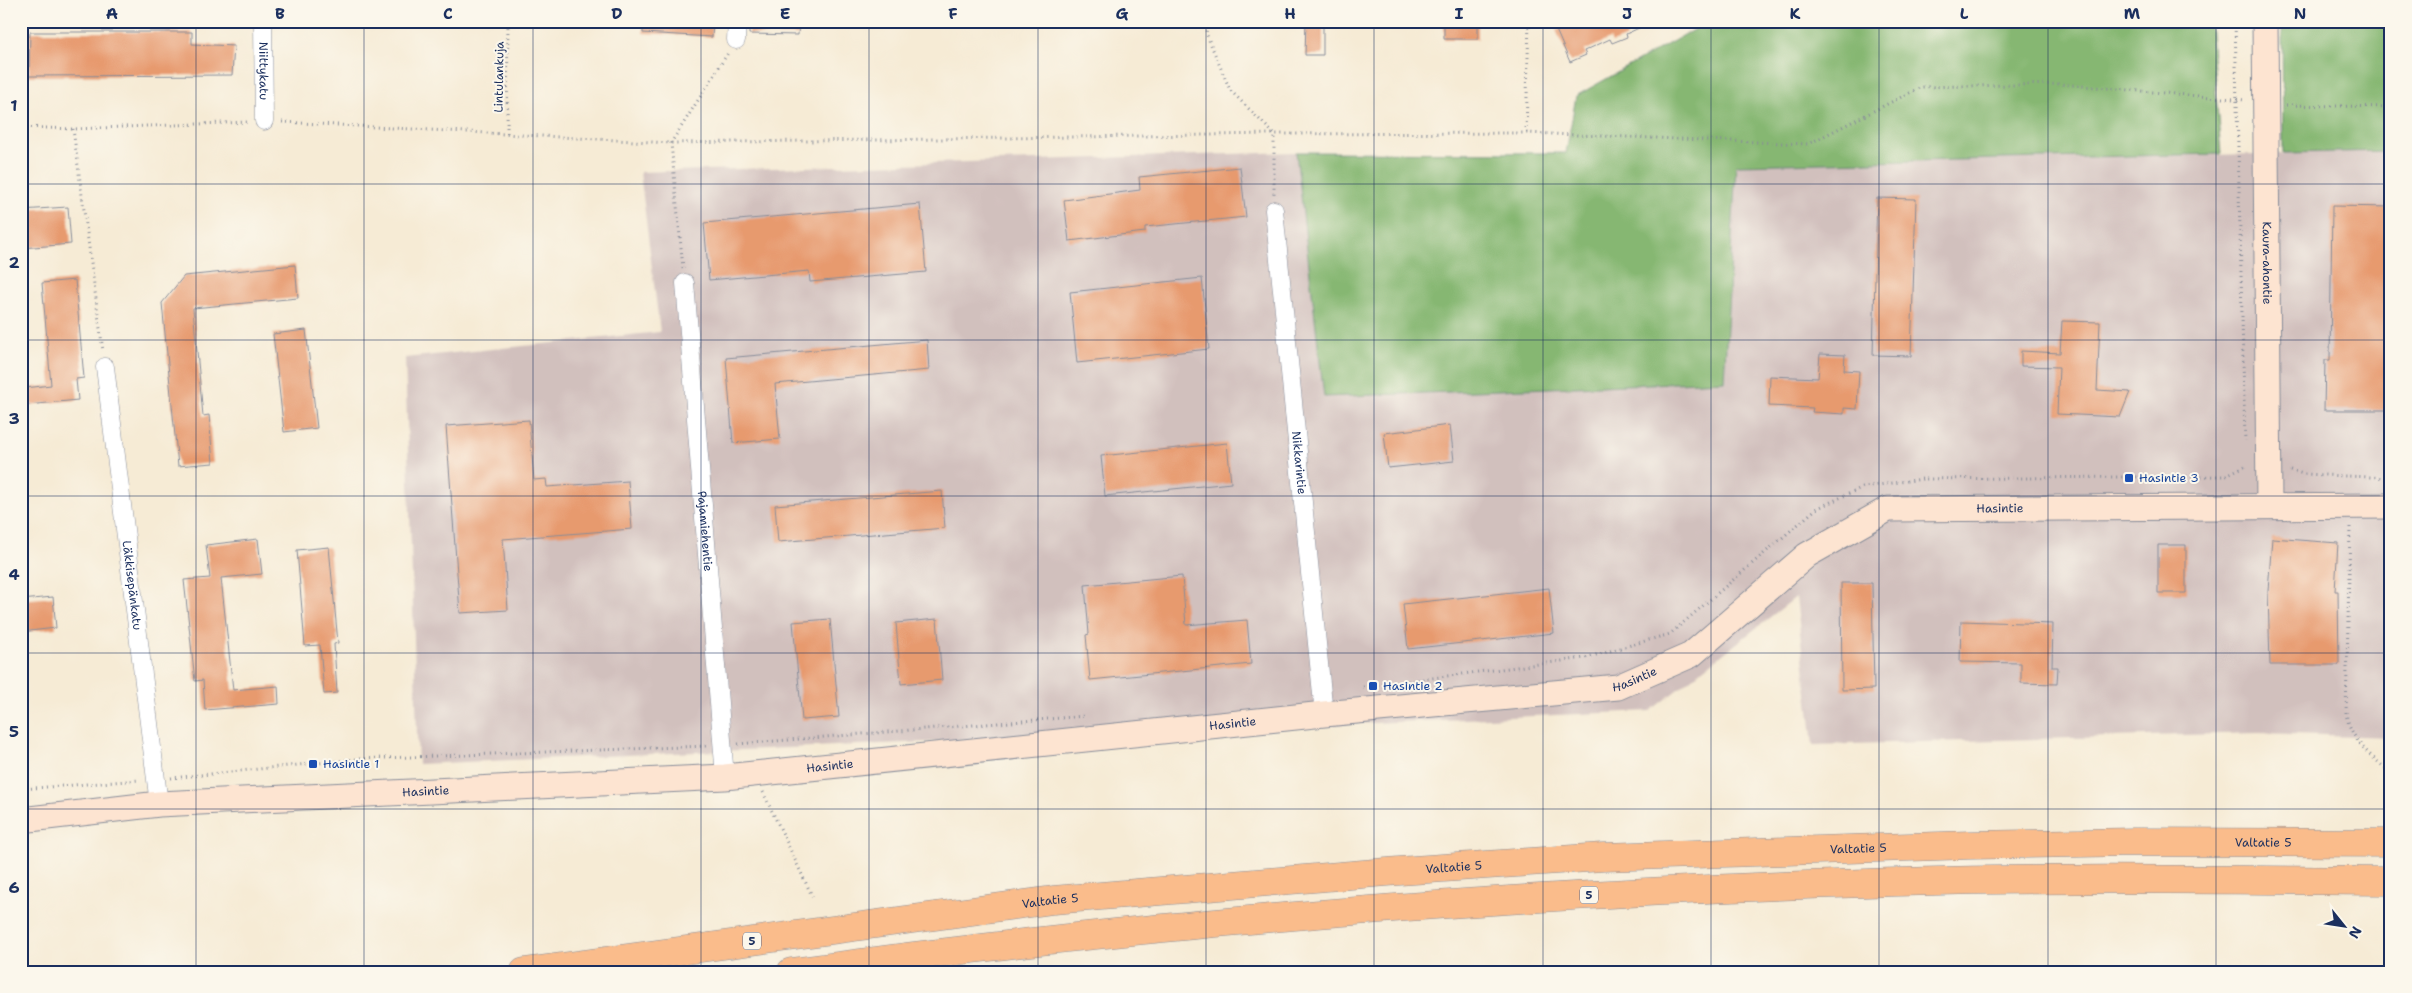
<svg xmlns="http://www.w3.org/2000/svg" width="2412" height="993" font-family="'Shantell Sans',sans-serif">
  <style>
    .industrial { fill: #d1c0bd }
    .forest { fill: #86b772; stroke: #507368 }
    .building { fill: #e79a6e }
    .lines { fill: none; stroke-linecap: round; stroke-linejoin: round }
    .street-casing { stroke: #888d9a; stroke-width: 19 }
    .secondary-casing { stroke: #888d9a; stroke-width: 27 }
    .highway-casing { stroke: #888d9a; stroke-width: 29 }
    .path { stroke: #888d9a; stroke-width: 3; stroke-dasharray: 1 4; stroke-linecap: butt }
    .street { stroke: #fff; stroke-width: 18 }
    .secondary { stroke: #fde4d1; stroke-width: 25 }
    .highway { stroke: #fabc8b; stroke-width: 28 }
    .grid { fill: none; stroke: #1b2f5e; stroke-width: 1; stroke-opacity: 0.55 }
    .transit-dot { fill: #1a4fb4; stroke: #fbf7ec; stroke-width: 2 }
    .labels { text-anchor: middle; stroke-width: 4; stroke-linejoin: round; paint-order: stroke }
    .shield { fill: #fbf7ec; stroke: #5e6b89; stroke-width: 1 }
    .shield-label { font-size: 11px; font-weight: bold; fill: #1b2f5e }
    .street-label { font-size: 12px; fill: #1b2f5e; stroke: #fbf7ec }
    .transit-label { font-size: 12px; fill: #164399; stroke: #fbf7ec; text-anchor: start }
    .neatline { fill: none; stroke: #1b2f5e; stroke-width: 2 }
    .grid-label { font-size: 16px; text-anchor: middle; font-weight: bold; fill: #1b2f5e }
  </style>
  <rect width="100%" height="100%" fill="#fbf7ec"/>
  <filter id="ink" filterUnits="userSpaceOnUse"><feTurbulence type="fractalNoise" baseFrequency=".02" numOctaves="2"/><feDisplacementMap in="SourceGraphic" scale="10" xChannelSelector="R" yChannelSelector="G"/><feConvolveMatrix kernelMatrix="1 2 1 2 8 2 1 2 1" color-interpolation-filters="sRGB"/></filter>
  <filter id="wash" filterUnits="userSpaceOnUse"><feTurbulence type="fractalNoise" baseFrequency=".0096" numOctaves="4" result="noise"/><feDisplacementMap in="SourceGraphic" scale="20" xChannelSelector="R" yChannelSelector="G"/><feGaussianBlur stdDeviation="1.12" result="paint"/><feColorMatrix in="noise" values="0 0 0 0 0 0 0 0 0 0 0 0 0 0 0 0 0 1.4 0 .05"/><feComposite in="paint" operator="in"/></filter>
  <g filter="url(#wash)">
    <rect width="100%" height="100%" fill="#f6ebd5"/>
    <!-- industrial -->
    <path class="industrial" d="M 2391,151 L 2391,737 L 2258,733 L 1813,745 L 1796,597 L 1650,711 L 418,764 L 405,358 L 660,332 L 640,172 L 1296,152 L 1324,397 L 1724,381 L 1736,165 Z"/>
    <!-- forest -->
    <path class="forest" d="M 1709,21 L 2210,21 L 2221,154 L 1736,165 L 1724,381 L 1324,397 L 1296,152 L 1566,153 L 1576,96 Z
      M 2282,21 L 2391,21 L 2391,151 L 2283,153 Z"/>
    <g id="blocks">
      <!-- building -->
      <path class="building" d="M 643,21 L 713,21 L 712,37 L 643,33 Z
        M 749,21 L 799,21 L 798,35 L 749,34 Z
        M 1306,21 L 1323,21 L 1323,55 L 1305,55 Z
        M 1444,21 L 1478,21 L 1478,39 L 1444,39 Z
        M 1576,21 L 1654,21 L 1626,34 L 1627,37 L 1612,43 L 1610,39 L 1584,51 L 1586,55 L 1570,62 L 1556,30 Z
        M 30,32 L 192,32 L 192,44 L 234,46 L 232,75 L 29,76 Z
        M 1240,167 L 1246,217 L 1145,227 L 1145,232 L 1069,241 L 1064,200 L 1140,190 L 1139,177 Z
        M 1877,198 L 1916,199 L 1911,356 L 1873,355 Z
        M 920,204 L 926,272 L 810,282 L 809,271 L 709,280 L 704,223 Z
        M 2332,206 L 2391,207 L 2391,410 L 2324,410 L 2325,360 L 2330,360 Z
        M 68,207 L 71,244 L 21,248 L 21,210 Z
        M 295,265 L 298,298 L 193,308 L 203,416 L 209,415 L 213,463 L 178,466 L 162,303 L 184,276 Z
        M 1202,278 L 1209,349 L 1077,363 L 1070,292 Z
        M 75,280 L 84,378 L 76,379 L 78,400 L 27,405 L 25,388 L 51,385 L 42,283 Z
        M 2062,321 L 2100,322 L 2097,390 L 2130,392 L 2120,417 L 2057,414 L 2059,367 L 2021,366 L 2021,351 L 2060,353 Z
        M 306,330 L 317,428 L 284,432 L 273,334 Z
        M 927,340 L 929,370 L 775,384 L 780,439 L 733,443 L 726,358 Z
        M 1820,354 L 1845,355 L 1844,370 L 1859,371 L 1857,409 L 1844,408 L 1844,414 L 1812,412 L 1813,408 L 1769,406 L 1770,376 L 1818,378 Z
        M 529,420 L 534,480 L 546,479 L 547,487 L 628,481 L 632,529 L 503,539 L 508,610 L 460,613 L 446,426 Z
        M 1450,425 L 1454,461 L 1388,468 L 1384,433 Z
        M 1227,443 L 1231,483 L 1105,496 L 1101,456 Z
        M 942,491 L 945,528 L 778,542 L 775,505 Z
        M 2272,538 L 2338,543 L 2335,591 L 2338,591 L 2339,665 L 2270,665 L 2268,591 Z
        M 258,539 L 262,574 L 221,578 L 233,690 L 278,686 L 279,704 L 205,710 L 203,680 L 195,681 L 184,580 L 210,578 L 206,545 Z
        M 2158,545 L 2186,545 L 2186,593 L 2158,593 Z
        M 329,547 L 338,643 L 334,644 L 337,693 L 324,694 L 320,645 L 305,646 L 297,550 Z
        M 1182,576 L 1186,625 L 1247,620 L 1251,664 L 1090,680 L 1086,635 L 1089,634 L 1085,585 Z
        M 1841,583 L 1872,583 L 1874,689 L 1842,690 Z
        M 1549,588 L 1554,633 L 1408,649 L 1403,604 Z
        M 53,597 L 56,628 L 21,632 L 21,600 Z
        M 830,619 L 839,717 L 802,720 L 793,622 Z
        M 937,619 L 942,680 L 901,684 L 896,623 Z
        M 1961,621 L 2053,624 L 2052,667 L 2058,667 L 2057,684 L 2021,683 L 2021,663 L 1960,662 Z"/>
    </g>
  </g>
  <g filter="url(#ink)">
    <use href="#blocks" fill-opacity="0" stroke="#888d9a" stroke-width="1"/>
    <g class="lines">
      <defs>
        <g id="street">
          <path id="s1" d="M 263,21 L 264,121"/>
          <path d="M 736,40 L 737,21"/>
          <path id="s2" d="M 1274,210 L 1324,714"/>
          <path id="s3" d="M 685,283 L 725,777"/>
          <path id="s4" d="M 105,367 L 159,804"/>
        </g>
        <g id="secondary">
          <path id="s5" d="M 2265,21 L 2269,506"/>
          <path id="s6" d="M 21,820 L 159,804 L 725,777 L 1324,714 L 1618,687 L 1691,655 L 1807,555 L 1888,509 L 2391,506"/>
        </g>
        <g id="highway">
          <path id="s7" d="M 524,972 L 1053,900 L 1399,871 L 1603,857 L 1970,845 L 2134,842 L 2391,843"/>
          <path d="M 791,972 C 1147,923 1507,894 1867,883 C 2041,877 2216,880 2391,881"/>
        </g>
      </defs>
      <!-- street casing -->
      <use href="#street" class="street-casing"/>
      <!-- secondary casing -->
      <use href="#secondary" class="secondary-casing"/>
      <!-- highway casing -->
      <use href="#highway" class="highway-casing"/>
      <!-- path -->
      <path class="path" d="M 1208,21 L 1206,33 L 1230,90 L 1274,134 L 1274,195
        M 2235,21 L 2245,441
        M 2286,105 L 2391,107
        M 282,122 L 671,143 L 1274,134 L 1526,133 L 1808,144 L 1921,87 L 2060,84 L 2245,100
        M 21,127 L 73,129 L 248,122
        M 73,129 L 103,351
        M 507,133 L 508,21
        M 1526,133 L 1529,21
        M 683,268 L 671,143 L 728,53
        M 2290,470 L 2303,474 L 2391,478
        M 2350,527 L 2346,714 C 2352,742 2370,755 2391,773
        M 1363,687 L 1585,658 L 1670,634 L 1816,509 L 1863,487 L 1923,479 L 2224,476 L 2247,465
        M 738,744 L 1085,716
        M 171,778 L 357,759 L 707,746
        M 21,789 L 140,780
        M 763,792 L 813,898"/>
      <!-- street -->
      <use href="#street" class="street"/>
      <!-- secondary -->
      <use href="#secondary" class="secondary"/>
      <!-- highway -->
      <use href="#highway" class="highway"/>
    </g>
  </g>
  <!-- grid -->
  <path class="grid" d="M 196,21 L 196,972M 364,21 L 364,972M 533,21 L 533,972M 701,21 L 701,972M 869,21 L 869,972M 1038,21 L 1038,972M 1206,21 L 1206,972M 1374,21 L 1374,972M 1543,21 L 1543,972M 1711,21 L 1711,972M 1879,21 L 1879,972M 2048,21 L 2048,972M 2216,21 L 2216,972M 21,184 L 2391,184M 21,340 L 2391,340M 21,496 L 2391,496M 21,653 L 2391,653M 21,809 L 2391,809"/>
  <!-- markers -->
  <g class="transit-dot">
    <rect x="2124" y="473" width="10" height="10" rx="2.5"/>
    <rect x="1368" y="681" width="10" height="10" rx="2.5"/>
    <rect x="308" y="759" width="10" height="10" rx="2.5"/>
  </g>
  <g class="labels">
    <!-- shield labels -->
    <g class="shield">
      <rect x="1580" y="886.5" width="18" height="17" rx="4"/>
      <rect x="743" y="932.5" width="18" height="17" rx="4"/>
    </g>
    <g class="shield-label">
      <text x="1589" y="899">5</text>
      <text x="752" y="945">5</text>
    </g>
    <!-- street labels -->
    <g class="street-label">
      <text dy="4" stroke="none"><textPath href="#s1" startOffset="50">Niittykatu</textPath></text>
      <text transform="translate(499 77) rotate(-89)" y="4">Lintulankuja</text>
      <text dy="4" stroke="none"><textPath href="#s5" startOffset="242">Kaura-ahontie</textPath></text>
      <text dy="4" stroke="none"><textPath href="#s2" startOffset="254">Nikkarintie</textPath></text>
      <text dy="4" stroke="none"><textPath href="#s6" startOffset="2041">Hasintie</textPath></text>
      <text dy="4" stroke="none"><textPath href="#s3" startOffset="249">Pajamiehentie</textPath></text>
      <text dy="4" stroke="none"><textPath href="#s4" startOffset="220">Läkkisepänkatu</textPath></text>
      <text dy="4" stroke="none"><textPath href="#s6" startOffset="1621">Hasintie</textPath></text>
      <text dy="4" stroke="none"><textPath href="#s6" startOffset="1216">Hasintie</textPath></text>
      <text dy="4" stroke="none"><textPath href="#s6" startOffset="811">Hasintie</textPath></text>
      <text dy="4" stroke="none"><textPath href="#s6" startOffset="406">Hasintie</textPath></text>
      <text dy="4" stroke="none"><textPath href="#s7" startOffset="1746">Valtatie 5</textPath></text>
      <text dy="4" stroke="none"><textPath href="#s7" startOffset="1341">Valtatie 5</textPath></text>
      <text dy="4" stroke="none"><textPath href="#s7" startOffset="936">Valtatie 5</textPath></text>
      <text dy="4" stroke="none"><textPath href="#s7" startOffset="531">Valtatie 5</textPath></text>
    </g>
    <!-- transit labels -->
    <g class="transit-label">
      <text x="2139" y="482">Hasintie 3</text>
      <text x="1383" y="690">Hasintie 2</text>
      <text x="323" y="768">Hasintie 1</text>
    </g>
  </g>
  <!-- margin -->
  <rect width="2412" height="993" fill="none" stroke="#fbf7ec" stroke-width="55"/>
  <!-- north arrow -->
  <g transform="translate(2344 926) rotate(120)" stroke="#fbf7ec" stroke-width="4" paint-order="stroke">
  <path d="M0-4L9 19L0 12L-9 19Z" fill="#1b2f5e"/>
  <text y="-8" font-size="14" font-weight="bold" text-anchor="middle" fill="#1b2f5e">N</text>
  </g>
  <rect x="28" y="28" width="2356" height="938" class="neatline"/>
  <g class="grid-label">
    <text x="112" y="19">A</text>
    <text x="280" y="19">B</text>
    <text x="448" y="19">C</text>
    <text x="617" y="19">D</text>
    <text x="785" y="19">E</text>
    <text x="953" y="19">F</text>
    <text x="1122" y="19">G</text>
    <text x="1290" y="19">H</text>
    <text x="1459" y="19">I</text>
    <text x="1627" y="19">J</text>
    <text x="1795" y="19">K</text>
    <text x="1964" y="19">L</text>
    <text x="2132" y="19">M</text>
    <text x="2300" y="19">N</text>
    <text x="14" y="111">1</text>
    <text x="14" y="268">2</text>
    <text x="14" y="424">3</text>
    <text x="14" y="580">4</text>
    <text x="14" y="737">5</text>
    <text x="14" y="893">6</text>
  </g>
</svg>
